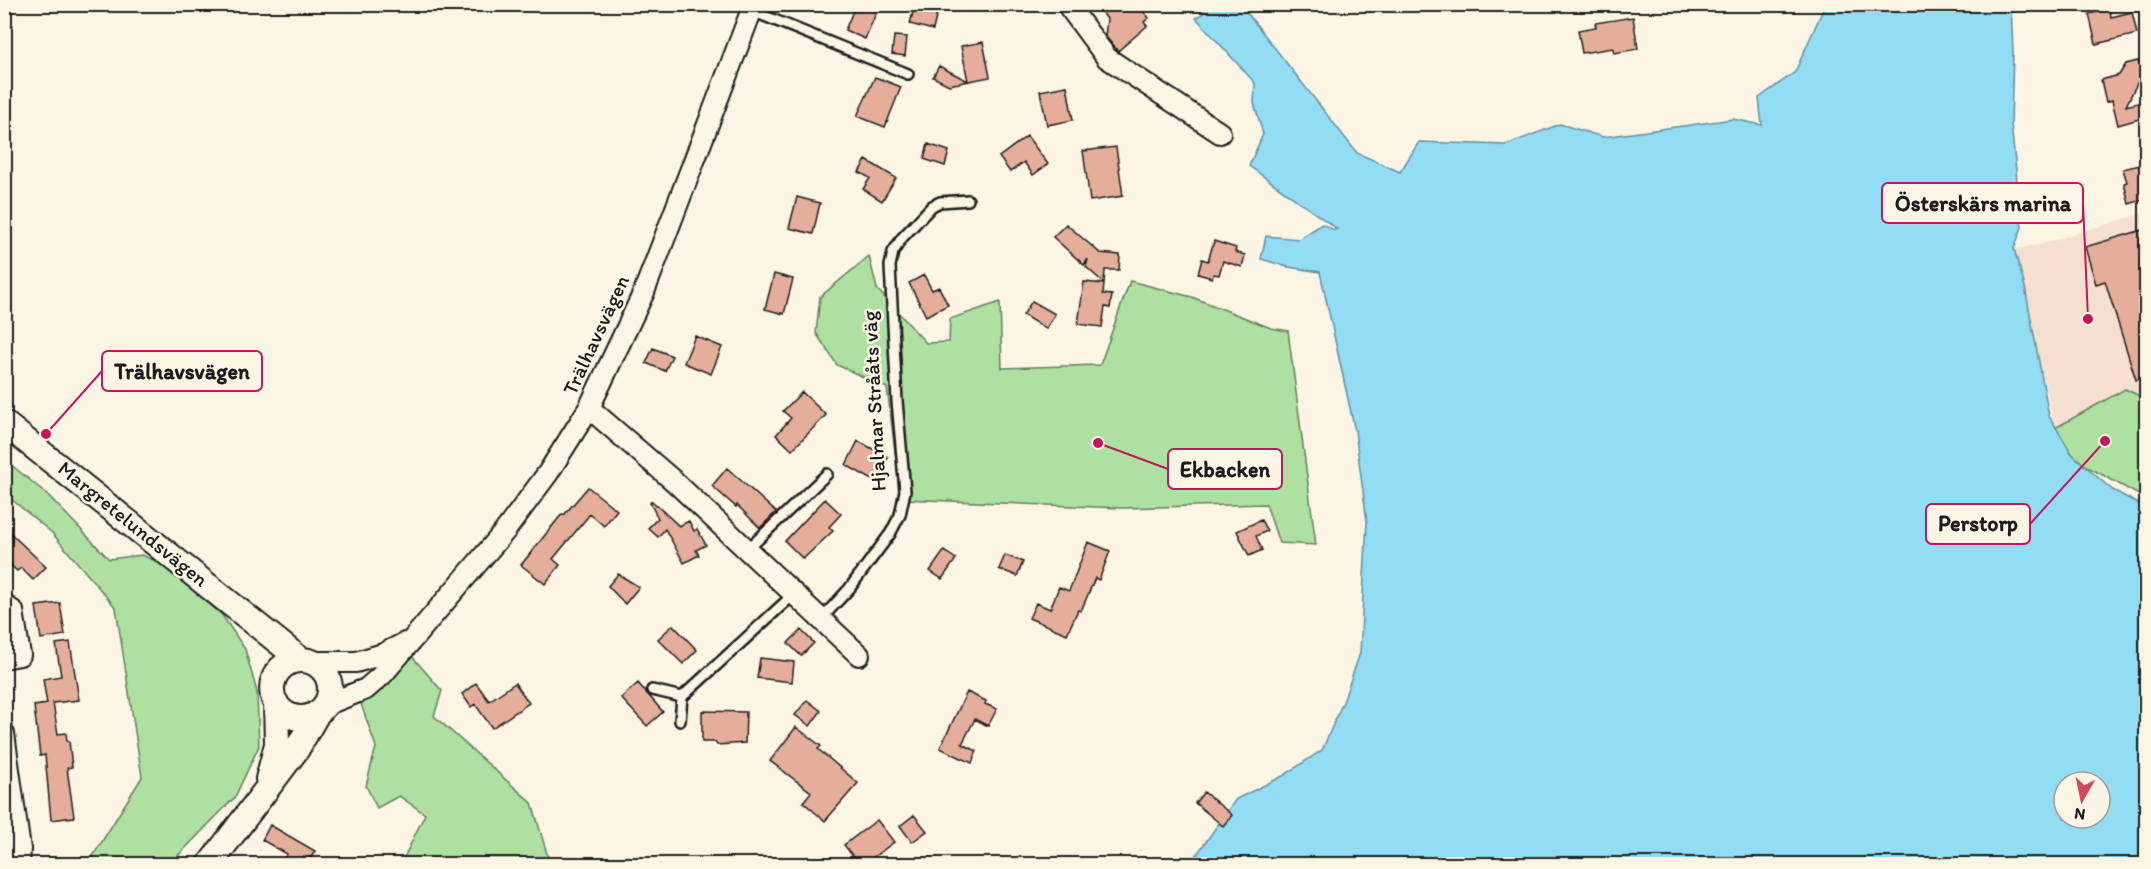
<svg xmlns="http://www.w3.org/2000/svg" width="2151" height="869" font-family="Itim,sans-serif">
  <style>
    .built { fill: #f5e0cf }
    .green { fill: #ade0a1; stroke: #647e5e; stroke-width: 1.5 }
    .water { fill: #92dcf4; stroke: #638f9e; stroke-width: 1.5; fill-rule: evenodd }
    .building { fill: #e5ae9b; stroke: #1c1c1c; stroke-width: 1.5 }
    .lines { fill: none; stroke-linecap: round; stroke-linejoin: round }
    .service-casing { stroke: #1c1c1c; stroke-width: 14 }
    .minor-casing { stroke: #1c1c1c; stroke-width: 24 }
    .tertiary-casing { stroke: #1c1c1c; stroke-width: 28 }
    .service { stroke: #fcf5e5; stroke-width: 9 }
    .minor { stroke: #fcf5e5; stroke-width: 20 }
    .tertiary { stroke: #fcf5e5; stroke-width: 24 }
    .labels { text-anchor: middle; stroke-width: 5; stroke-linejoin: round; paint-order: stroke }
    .street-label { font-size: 21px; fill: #1c1c1c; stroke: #fcf5e5 }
    .leader { fill: none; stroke: #c2185b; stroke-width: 2 }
    .callout-dot { fill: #c2185b; stroke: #fcf5e5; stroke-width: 2 }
    .callout { fill: #fcf5e5; stroke: #c2185b; stroke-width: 2 }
    .callout-label { font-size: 22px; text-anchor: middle; font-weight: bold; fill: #1c1c1c }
  </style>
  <rect width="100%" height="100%" fill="#fcf5e5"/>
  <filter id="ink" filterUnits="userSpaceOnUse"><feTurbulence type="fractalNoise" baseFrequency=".0167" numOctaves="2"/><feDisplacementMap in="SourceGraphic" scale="12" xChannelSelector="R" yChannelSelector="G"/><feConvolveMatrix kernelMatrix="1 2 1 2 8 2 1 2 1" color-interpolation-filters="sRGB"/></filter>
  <g filter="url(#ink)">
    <!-- built -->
    <path class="built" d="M 2146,212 L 2146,399 L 2125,389 L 2055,428 L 2013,249 L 2042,244 Z"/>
    <!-- green -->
    <path class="green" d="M 869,256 L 877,289 L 926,343 L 949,342 L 950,319 L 1000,302 L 1002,368 L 1100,365 L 1130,281 L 1192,297 L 1271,328 L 1288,331 L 1316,545 L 1279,543 L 1266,504 L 1122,508 L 901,499 L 887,388 L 837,365 L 816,333 L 820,297 Z
      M 2125,389 L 2146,399 L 2146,499 L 2086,466 L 2072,454 L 2055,428 Z
      M 5,460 L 47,494 L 109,559 L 142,555 L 162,564 L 222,615 L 245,649 L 257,692 L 259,746 L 235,797 L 170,864 L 88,864 L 142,777 L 116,608 L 52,533 L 5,494 Z
      M 410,654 L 442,691 L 434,716 L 532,803 L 550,864 L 401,864 L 425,814 L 399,796 L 377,808 L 366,786 L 376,747 L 361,704 L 391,676 Z"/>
    <!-- water -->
    <path class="water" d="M 1197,5 L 1241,5 L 1357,153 L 1400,172 L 1419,142 L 1506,145 L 1560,124 L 1603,137 L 1733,119 L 1762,125 L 1759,98 L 1795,72 L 1825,5 L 2011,5 L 2013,52 L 2011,124 L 2022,227 L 2014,249 L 2025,287 L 2049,416 L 2072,454 L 2111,489 L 2146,508 L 2146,864 L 1190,864 L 1236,799 L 1283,776 L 1322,750 L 1343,702 L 1360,653 L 1367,522 L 1355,431 L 1320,272 L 1288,267 L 1261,259 L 1266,236 L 1299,239 L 1322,224 L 1334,230 L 1337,229 L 1249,166 L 1263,134 L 1254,103 L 1255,83 L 1196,18 L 1204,13 ZM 2064,782 L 2100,782 L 2100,818 L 2064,818 Z"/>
    <!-- building -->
    <path class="building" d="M 856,4 L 880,4 L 865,39 L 845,30 Z
      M 915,4 L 939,4 L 933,30 L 910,24 Z
      M 1096,4 L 1137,4 L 1149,18 L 1144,22 L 1147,26 L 1118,51 L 1105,36 L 1107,19 Z
      M 2110,9 L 2111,17 L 2132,12 L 2137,34 L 2096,44 L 2089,14 Z
      M 1633,17 L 1638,49 L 1614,53 L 1613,48 L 1582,53 L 1578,30 L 1596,27 L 1595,23 Z
      M 894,36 L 907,37 L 905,56 L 892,54 Z
      M 983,42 L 990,77 L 949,85 L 933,77 L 939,66 L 968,81 L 961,46 Z
      M 2138,61 L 2142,73 L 2126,106 L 2146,101 L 2146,117 L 2118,125 L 2112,100 L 2106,102 L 2101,80 L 2119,75 L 2126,64 Z
      M 875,77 L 901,87 L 885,127 L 857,116 Z
      M 1067,86 L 1073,120 L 1047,125 L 1040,91 Z
      M 1027,136 L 1048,164 L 1033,175 L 1024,162 L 1010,172 L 999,157 Z
      M 928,144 L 949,151 L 945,166 L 924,159 Z
      M 1116,147 L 1123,196 L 1090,201 L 1083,151 Z
      M 866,160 L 896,178 L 882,201 L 863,189 L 870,178 L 859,172 Z
      M 2144,164 L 2146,174 L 2146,199 L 2129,204 L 2124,183 L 2127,182 L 2123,169 Z
      M 797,197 L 820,203 L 813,234 L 789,228 Z
      M 1066,224 L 1100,253 L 1120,255 L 1119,270 L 1105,270 L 1104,283 L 1086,267 L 1088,259 L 1084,265 L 1053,237 Z
      M 2146,229 L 2146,377 L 2136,380 L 2105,281 L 2096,284 L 2085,247 Z
      M 1214,241 L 1236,248 L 1235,252 L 1245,255 L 1242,267 L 1223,261 L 1219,275 L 1214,274 L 1212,278 L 1198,274 L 1202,259 L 1208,261 Z
      M 774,274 L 793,279 L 784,314 L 765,309 Z
      M 924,275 L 932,290 L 939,287 L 948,305 L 926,316 L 909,283 Z
      M 1084,282 L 1104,284 L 1103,294 L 1112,295 L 1110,308 L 1105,307 L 1102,327 L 1078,324 Z
      M 1032,301 L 1055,314 L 1046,329 L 1023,315 Z
      M 695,336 L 722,347 L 711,374 L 684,363 Z
      M 653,348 L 672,356 L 665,371 L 646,363 Z
      M 802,392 L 826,415 L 792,450 L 776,435 L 791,418 L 783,411 Z
      M 858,441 L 888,457 L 876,482 L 846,465 Z
      M 727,468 L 776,512 L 760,528 L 737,505 L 736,507 L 712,486 Z
      M 588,487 L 617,510 L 604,526 L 590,514 L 553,559 L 560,565 L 545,584 L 521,565 L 562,514 L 564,515 Z
      M 825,499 L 841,514 L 829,527 L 833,531 L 803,559 L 785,541 Z
      M 652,501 L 679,526 L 689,521 L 694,531 L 697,529 L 706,545 L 696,550 L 699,555 L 684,563 L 665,529 L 658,537 L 648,528 L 658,518 L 650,503 Z
      M 1261,520 L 1267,531 L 1256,536 L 1262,550 L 1249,556 L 1237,531 Z
      M 4,527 L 46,567 L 33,580 L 21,568 L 17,571 L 4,559 Z
      M 1088,542 L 1110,551 L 1099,580 L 1095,578 L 1081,611 L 1078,610 L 1067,634 L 1029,618 L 1036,603 L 1050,609 L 1059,587 L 1069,591 Z
      M 944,551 L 956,559 L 942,579 L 930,571 Z
      M 1005,555 L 1023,562 L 1017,576 L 999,569 Z
      M 618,574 L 639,587 L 625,604 L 608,586 Z
      M 60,603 L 65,635 L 41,639 L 36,606 Z
      M 673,625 L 697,650 L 683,664 L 658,639 Z
      M 801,630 L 814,643 L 801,656 L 788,643 Z
      M 70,642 L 79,700 L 53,703 L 58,734 L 66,733 L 67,741 L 69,741 L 72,767 L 67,768 L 74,817 L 51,820 L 45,755 L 40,756 L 34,706 L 47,704 L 43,679 L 61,676 L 56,644 Z
      M 760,658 L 794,662 L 792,682 L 757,678 Z
      M 476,683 L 489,701 L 515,683 L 529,703 L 492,728 L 475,704 L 471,707 L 462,694 Z
      M 638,683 L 663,712 L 647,726 L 621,698 Z
      M 967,692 L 986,701 L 985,704 L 997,709 L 988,726 L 975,719 L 962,744 L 977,751 L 972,763 L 940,748 Z
      M 807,700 L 821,711 L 810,726 L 795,715 Z
      M 702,711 L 746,712 L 745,743 L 717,745 L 715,742 L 702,742 Z
      M 796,727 L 821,746 L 818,749 L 858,783 L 825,821 L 803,802 L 811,792 L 770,761 Z
      M 1204,792 L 1232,815 L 1223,826 L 1195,803 Z
      M 914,815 L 927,831 L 912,842 L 900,826 Z
      M 877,820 L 894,842 L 864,864 L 859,864 L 844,845 Z
      M 270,825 L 315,851 L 307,864 L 281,864 L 287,854 L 262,840 Z"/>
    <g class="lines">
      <defs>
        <path id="service" d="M 752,11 L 908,74
          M 747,550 L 827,474
          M 821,619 L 849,589 L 890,534 L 900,515 L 905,491 L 897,401 L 890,266 L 893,252 L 902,238 L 932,206 L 940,202 L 968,200
          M 652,690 L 682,697
          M 680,721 L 682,697 L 794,594"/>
        <path id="minor" d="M 1067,4 L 1107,58 L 1220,133
          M 589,408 L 676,483 L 859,655
          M 4,605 L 13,611 L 20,655 L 4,658
          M 311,662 L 356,662 L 383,654 L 405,643
          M 325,705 L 366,689 L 382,675 L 505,531 L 548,473 L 589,408 L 644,292 L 754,4
          M 4,734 L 20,849 L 19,864"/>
        <path id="tertiary" d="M 4,423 L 301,660
          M272 689a29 29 0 1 1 58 0a29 29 0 1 1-58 0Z
          M 268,779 L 277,744 L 276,703
          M 210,864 L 297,749 L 318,712"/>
      </defs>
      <!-- service casing -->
      <use href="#service" class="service-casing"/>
      <!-- minor casing -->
      <use href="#minor" class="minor-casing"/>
      <!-- tertiary casing -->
      <use href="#tertiary" class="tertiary-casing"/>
      <!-- service -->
      <use href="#service" class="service"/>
      <!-- minor -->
      <use href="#minor" class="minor"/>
      <!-- tertiary -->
      <use href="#tertiary" class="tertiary"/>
    </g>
  </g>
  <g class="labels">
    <!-- street labels -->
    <g class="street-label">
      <text transform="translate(596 335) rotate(-65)" y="7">Trälhavsvägen</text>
      <text transform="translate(874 401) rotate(-93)" y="7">Hjalmar Strååts väg</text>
      <text transform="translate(133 524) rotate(39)" y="7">Margretelundsvägen</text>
    </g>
  </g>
  <!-- callouts -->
  <path class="leader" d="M2088 319L2083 203M46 434L102 371M1098 443L1168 469M2105 441L2030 524"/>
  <g class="callout-dot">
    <circle cx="2088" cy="319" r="6"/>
    <circle cx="46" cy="434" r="6"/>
    <circle cx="1098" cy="443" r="6"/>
    <circle cx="2105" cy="441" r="6"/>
  </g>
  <g class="callout">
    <rect x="1882" y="183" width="201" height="40" rx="6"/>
    <rect x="102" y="351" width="160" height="40" rx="6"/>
    <rect x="1168" y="449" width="114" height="40" rx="6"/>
    <rect x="1926" y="504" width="104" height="40" rx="6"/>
  </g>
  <g class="callout-label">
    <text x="1983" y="211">Österskärs marina</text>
    <text x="182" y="379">Trälhavsvägen</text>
    <text x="1225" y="477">Ekbacken</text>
    <text x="1978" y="531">Perstorp</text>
  </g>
  <!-- margin -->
  <rect width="2151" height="869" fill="none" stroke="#fcf5e5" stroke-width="24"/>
  <rect x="12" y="12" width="2127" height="845" fill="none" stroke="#1c1c1c" stroke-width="2" filter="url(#ink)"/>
  <!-- north arrow -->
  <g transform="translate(2082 800) rotate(189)"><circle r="28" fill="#fcf5e5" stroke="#a29e95" stroke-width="1.5"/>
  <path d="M0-4.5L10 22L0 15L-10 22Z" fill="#d1495b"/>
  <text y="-9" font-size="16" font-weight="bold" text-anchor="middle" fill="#1c1c1c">N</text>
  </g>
</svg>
